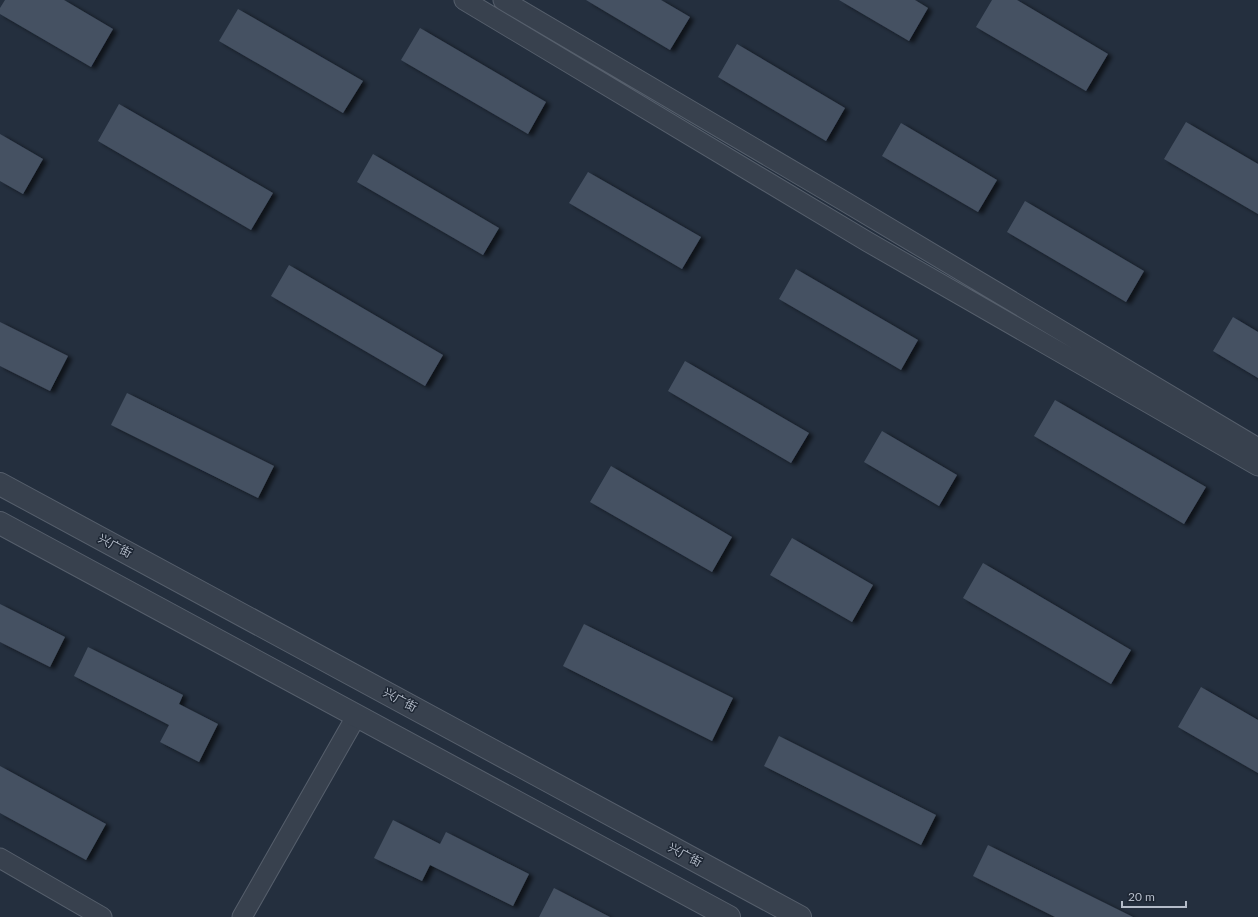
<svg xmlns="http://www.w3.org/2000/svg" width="1258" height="917" font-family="Lato,'Noto Sans SC',sans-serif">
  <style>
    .building { fill: #455162; filter: url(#shadow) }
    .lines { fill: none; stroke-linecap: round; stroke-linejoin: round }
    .minor-casing { stroke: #565f6c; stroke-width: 21 }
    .tertiary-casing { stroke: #565f6c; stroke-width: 24 }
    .minor { stroke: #38414e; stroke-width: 19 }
    .tertiary { stroke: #38414e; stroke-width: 22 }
    .labels { text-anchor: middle; stroke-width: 3; stroke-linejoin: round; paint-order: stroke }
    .street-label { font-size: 12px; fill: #b4bcc9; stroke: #1d2633 }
  </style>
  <defs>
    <filter id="shadow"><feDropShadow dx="4.5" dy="2.5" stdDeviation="2" flood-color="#0009"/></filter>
  </defs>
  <rect width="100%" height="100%" fill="#242f3e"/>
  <!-- building -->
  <path class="building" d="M 5,0 L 64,0 L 113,29 L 91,67 L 0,14 L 0,8 Z
    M 586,0 L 661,0 L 690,17 L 670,50 Z
    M 839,0 L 915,0 L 928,8 L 909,41 Z
    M 992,0 L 1017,0 L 1108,54 L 1086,91 L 976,27 Z
    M 238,9 L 363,81 L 343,113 L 219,41 Z
    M 420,28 L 546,102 L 528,134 L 401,60 Z
    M 737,44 L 845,108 L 826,141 L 718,77 Z
    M 119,104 L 273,193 L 251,230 L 98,141 Z
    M 1186,122 L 1258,164 L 1258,214 L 1164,159 Z
    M 901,123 L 997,180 L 978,212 L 882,156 Z
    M 0,134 L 43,159 L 23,194 L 0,181 Z
    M 373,154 L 499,228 L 483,255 L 357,182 Z
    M 588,172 L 701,237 L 682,269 L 569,203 Z
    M 1025,201 L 1144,271 L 1126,302 L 1007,232 Z
    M 289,265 L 443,355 L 425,386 L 271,296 Z
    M 796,269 L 918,340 L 901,370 L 779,299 Z
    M 1233,317 L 1258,332 L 1258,378 L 1213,351 Z
    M 0,322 L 68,356 L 50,391 L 0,366 Z
    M 685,361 L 809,433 L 791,463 L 668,391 Z
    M 127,393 L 274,466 L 258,498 L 111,425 Z
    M 1055,400 L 1206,487 L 1184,524 L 1034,436 Z
    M 882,431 L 957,475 L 939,506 L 864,462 Z
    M 611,466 L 732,537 L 712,572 L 590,502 Z
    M 792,538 L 873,585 L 852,622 L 770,575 Z
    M 983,563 L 1131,650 L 1111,684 L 963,598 Z
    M 0,604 L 65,637 L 50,667 L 0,642 Z
    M 584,624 L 733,698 L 712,741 L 563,666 Z
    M 88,647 L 183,695 L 179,704 L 218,724 L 199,762 L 160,742 L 169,725 L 74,676 Z
    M 1201,687 L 1258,720 L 1258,773 L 1178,727 Z
    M 779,736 L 936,815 L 921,845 L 764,766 Z
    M 0,766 L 106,824 L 86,860 L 0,813 Z
    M 393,820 L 440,844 L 446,832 L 529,874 L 513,906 L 430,865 L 422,881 L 374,858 Z
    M 988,845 L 1133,917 L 1055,917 L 973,876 Z
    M 554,888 L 610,917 L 539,917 Z"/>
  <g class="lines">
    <defs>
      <path id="minor" d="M 464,0 L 868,242 L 1258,466
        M 503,0 L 844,201 L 1258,448
        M 0,858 L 102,917
        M 242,917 L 357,715"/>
      <path id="tertiary" d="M 0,484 L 800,917
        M 0,523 L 729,917"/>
    </defs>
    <!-- minor casing -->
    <use href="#minor" class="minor-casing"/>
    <!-- tertiary casing -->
    <use href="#tertiary" class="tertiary-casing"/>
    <!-- minor -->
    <use href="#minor" class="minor"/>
    <!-- tertiary -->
    <use href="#tertiary" class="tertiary"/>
  </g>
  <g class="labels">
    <!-- street labels -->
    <g class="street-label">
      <text transform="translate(115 546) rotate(28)" y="4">兴广街</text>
      <text transform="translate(400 700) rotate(28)" y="4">兴广街</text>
      <text transform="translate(685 855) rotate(28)" y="4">兴广街</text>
    </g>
  </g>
  <!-- scale -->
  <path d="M1122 901v6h64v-6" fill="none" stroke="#b4bcc9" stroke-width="2"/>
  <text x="1128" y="901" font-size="12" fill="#b4bcc9" stroke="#1d2633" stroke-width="3" paint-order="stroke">20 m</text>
</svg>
